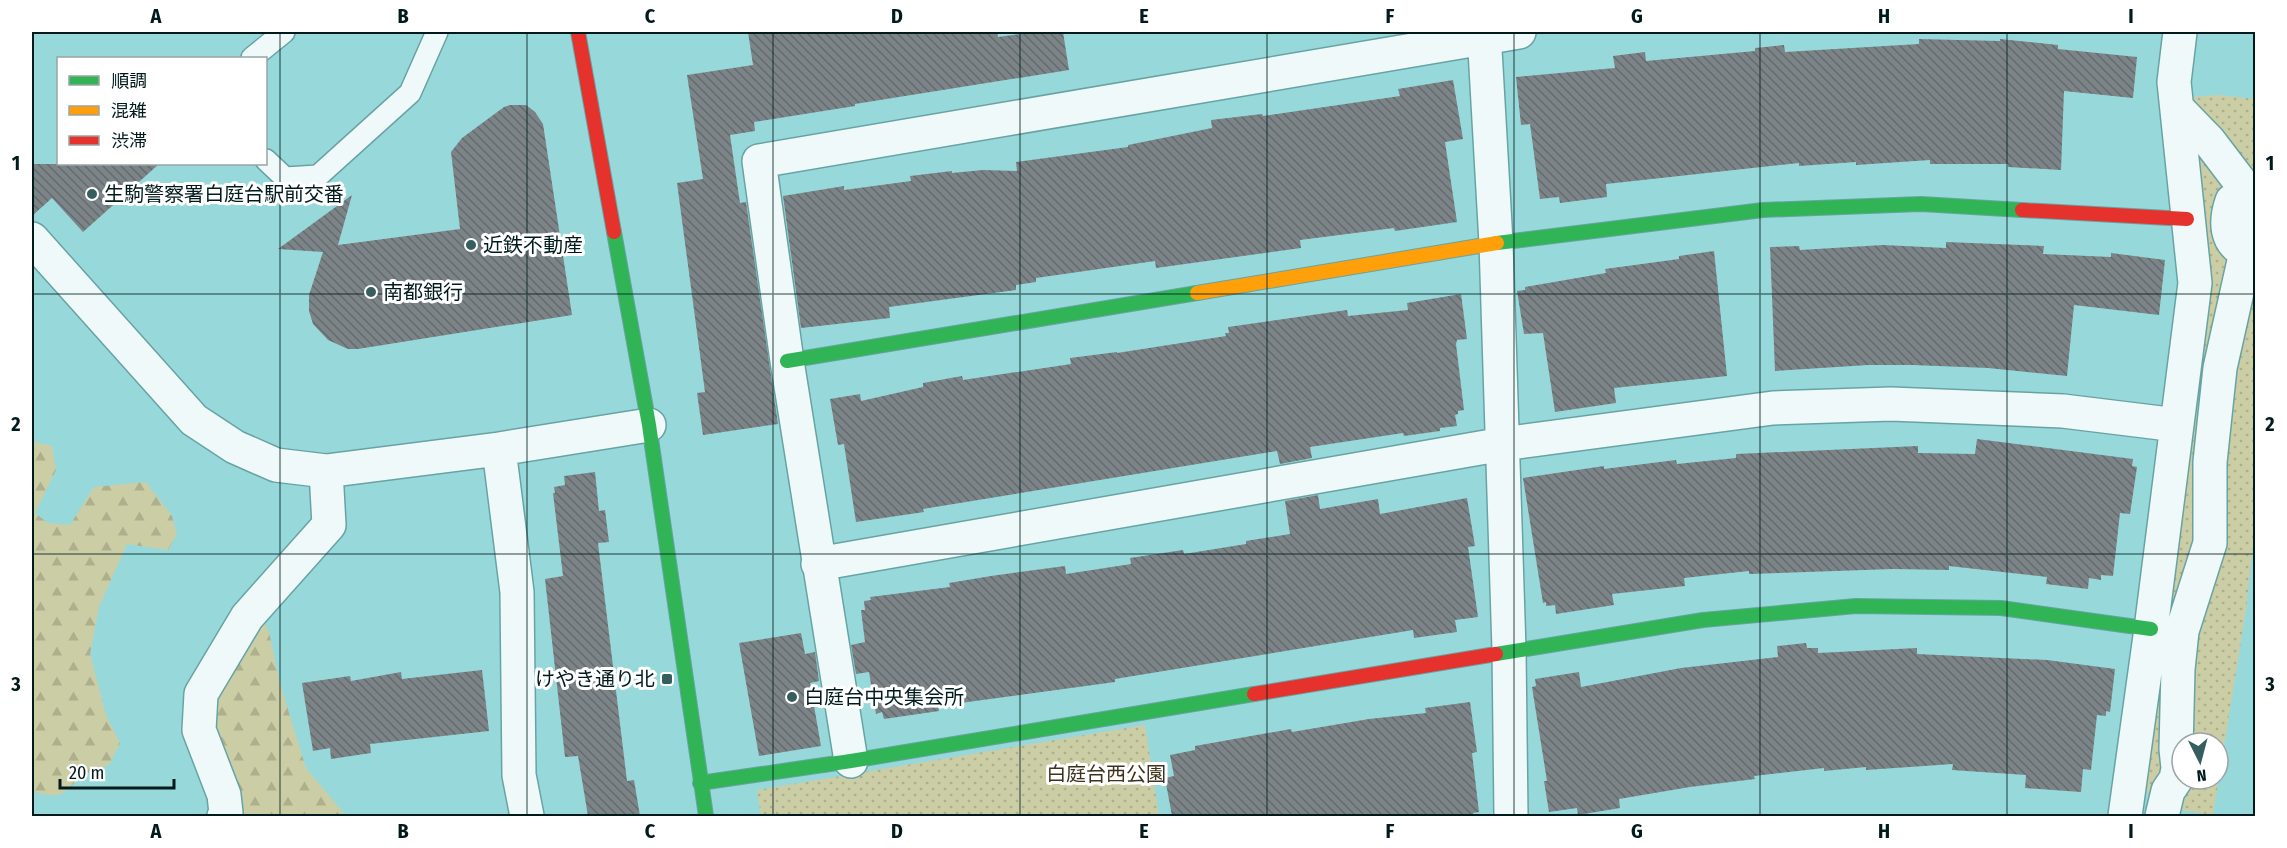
<svg xmlns="http://www.w3.org/2000/svg" width="2287" height="848" font-family="'Fira Sans Condensed','Noto Sans JP',sans-serif">
  <style>
    .forest { fill: url(#forest-firs) }
    .park { fill: url(#park-dots); fill-rule: evenodd }
    .building { fill: url(#building-back-hatch) }
    .lines { fill: none; stroke-linecap: round; stroke-linejoin: round }
    .lane-casing { stroke: #68a3a4; stroke-width: 24 }
    .street-casing { stroke: #68a3a4; stroke-width: 36 }
    .fast-casing { stroke: #68a3a4; stroke-width: 16 }
    .slow-casing { stroke: #68a3a4; stroke-width: 16 }
    .jam-casing { stroke: #68a3a4; stroke-width: 16 }
    .lane { stroke: #eff9f9; stroke-width: 21 }
    .street { stroke: #eff9f9; stroke-width: 33 }
    .fast { stroke: #30b455; stroke-width: 14 }
    .slow { stroke: #ff9f0a; stroke-width: 14 }
    .jam { stroke: #e5322d; stroke-width: 14 }
    .grid { fill: none; stroke: #011b1c; stroke-width: 1.5; stroke-opacity: 0.55 }
    .poi-dot { fill: #365e5e; stroke: #fff; stroke-width: 2 }
    .labels { text-anchor: middle; stroke-width: 6; stroke-linejoin: round; paint-order: stroke }
    .poi-label { font-size: 20px; fill: #011b1c; stroke: #fff; text-anchor: start }
    .park-label { font-size: 20px; fill: #3e321e; stroke: #fff }
    .neatline { fill: none; stroke: #011b1c; stroke-width: 2 }
    .grid-label { font-size: 20px; text-anchor: middle; font-weight: bold; fill: #011b1c }
  </style>
  <defs>
    <pattern id="forest-firs" width="22" height="20" patternUnits="userSpaceOnUse" patternTransform="scale(1.5)"><rect width="22" height="20" fill="#cbcda5"/><path d="M5 1l3.5 6h-7zM16 11l3.5 6h-7z" fill="#adaf8d"/></pattern>
    <pattern id="park-dots" width="8" height="8" patternUnits="userSpaceOnUse" patternTransform="scale(1.5)"><rect width="8" height="8" fill="#cbcda5"/><path d="M2 2h.1M6 6h.1" fill="none" stroke="#adaf8d" stroke-width="1.8" stroke-linecap="round"/></pattern>
    <pattern id="building-back-hatch" width="6" height="6" patternUnits="userSpaceOnUse" patternTransform="scale(1.5)"><rect width="6" height="6" fill="#7c8488"/><path d="M-1 5l2 2M0 0l6 6M5-1l2 2" fill="none" stroke="#636b6e"/></pattern>
  </defs>
  <rect width="100%" height="100%" fill="#97d9da"/>
  <!-- forest -->
  <path class="forest" d="M 32,441 L 52,446 L 56,470 L 35,513 L 48,523 L 70,525 L 94,487 L 146,482 L 172,516 L 177,534 L 168,550 L 127,544 L 99,607 L 90,654 L 106,715 L 120,743 L 109,765 C 102,768 93,770 86,774 C 61,791 66,802 32,791 Z
    M 262,618 L 269,632 L 280,684 L 306,768 L 346,816 L 233,816 L 238,802 L 233,767 L 214,730 L 215,700 Z"/>
  <!-- park -->
  <path class="park" d="M 2219,95 L 2255,99 L 2255,525 L 2246,610 L 2213,815 L 2174,809 L 2152,794 L 2142,791 L 2195,126 L 2193,97 ZM 2182,743 L 2218,743 L 2218,779 L 2182,779 Z
    M 1145,725 L 1159,816 L 761,816 L 757,790 Z"/>
  <!-- building -->
  <path class="building" d="M 748,32 L 997,32 L 998,37 L 1033,32 L 1063,32 L 1069,70 L 855,104 L 855,106 L 754,122 L 755,131 L 730,135 L 740,203 L 746,202 L 778,424 L 703,435 L 697,393 L 705,392 L 677,183 L 703,179 L 687,75 L 753,65 Z
    M 1919,39 L 2000,41 L 2000,39 L 2058,45 L 2058,49 L 2137,57 L 2133,98 L 2064,91 L 2061,170 L 2008,167 L 2008,164 L 1930,164 L 1930,160 L 1856,165 L 1856,162 L 1799,166 L 1799,163 L 1606,184 L 1607,197 L 1560,203 L 1559,197 L 1540,199 L 1530,124 L 1521,125 L 1516,77 L 1615,68 L 1613,56 L 1645,52 L 1646,61 L 1755,51 L 1755,48 L 1784,45 L 1785,52 L 1919,44 Z
    M 1453,80 L 1463,139 L 1445,142 L 1457,222 L 1395,231 L 1394,228 L 1300,240 L 1301,248 L 1156,268 L 1155,261 L 1036,278 L 1036,282 L 1016,285 L 1016,290 L 889,307 L 890,318 L 801,328 L 783,196 L 844,186 L 844,190 L 911,181 L 910,176 L 952,171 L 952,173 L 983,170 L 1017,171 L 1016,162 L 1128,147 L 1128,145 L 1212,128 L 1211,120 L 1262,114 L 1263,116 L 1400,96 L 1398,89 Z
    M 510,105 L 526,105 L 535,112 L 543,124 L 572,315 L 358,349 L 348,349 L 328,340 L 313,324 L 309,311 L 309,295 L 323,252 L 278,249 L 352,195 L 338,245 L 460,229 L 451,152 L 462,138 L 504,107 Z
    M 32,164 L 159,164 L 83,232 L 52,198 L 32,216 Z
    M 1946,242 L 2044,246 L 2043,254 L 2111,257 L 2111,253 L 2165,260 L 2159,315 L 2074,305 L 2067,376 L 1988,368 L 1913,365 L 1868,365 L 1775,371 L 1770,247 L 1799,246 L 1800,250 L 1883,245 L 1946,248 Z
    M 1714,251 L 1727,376 L 1614,388 L 1616,403 L 1555,412 L 1543,333 L 1524,334 L 1517,291 L 1525,290 L 1525,287 L 1606,273 L 1605,269 L 1679,259 L 1679,256 Z
    M 1461,294 L 1467,339 L 1457,340 L 1456,344 L 1464,410 L 1458,411 L 1458,414 L 1455,415 L 1457,426 L 1440,428 L 1440,431 L 1404,436 L 1403,433 L 1310,447 L 1312,458 L 1280,464 L 1277,451 L 923,509 L 924,512 L 856,522 L 844,444 L 838,445 L 830,399 L 860,394 L 861,401 L 923,387 L 923,383 L 962,376 L 963,380 L 1071,364 L 1070,358 L 1117,352 L 1117,353 L 1226,336 L 1225,333 L 1229,333 L 1228,327 L 1347,310 L 1348,316 L 1408,310 L 1407,303 Z
    M 1977,439 L 2133,459 L 2132,466 L 2137,467 L 2130,514 L 2120,513 L 2113,576 L 2101,575 L 2101,580 L 2089,578 L 2088,589 L 2046,584 L 2047,577 L 1949,566 L 1949,570 L 1893,569 L 1749,574 L 1749,571 L 1684,578 L 1685,586 L 1612,594 L 1614,605 L 1556,614 L 1555,605 L 1546,606 L 1546,602 L 1543,603 L 1523,478 L 1604,466 L 1604,469 L 1676,460 L 1677,464 L 1736,458 L 1736,454 L 1918,446 L 1918,453 L 1975,454 Z
    M 595,472 L 599,511 L 605,510 L 609,542 L 598,543 L 627,781 L 634,780 L 640,816 L 588,816 L 578,756 L 565,757 L 545,579 L 563,576 L 553,493 L 555,493 L 554,487 L 565,485 L 564,476 Z
    M 1318,495 L 1320,509 L 1378,499 L 1380,514 L 1467,498 L 1475,546 L 1468,547 L 1478,617 L 1455,620 L 1457,632 L 1414,638 L 1413,630 L 1115,679 L 1115,682 L 938,706 L 939,711 L 884,719 L 882,712 L 876,714 L 869,672 L 856,674 L 851,645 L 865,642 L 861,610 L 865,610 L 864,601 L 871,600 L 870,597 L 950,587 L 949,583 L 991,576 L 1065,566 L 1066,574 L 1131,564 L 1130,558 L 1183,550 L 1184,554 L 1246,544 L 1246,541 L 1290,534 L 1285,501 Z
    M 801,633 L 805,654 L 815,652 L 819,681 L 810,683 L 821,746 L 759,756 L 739,643 Z
    M 1806,643 L 1807,648 L 1818,648 L 1818,653 L 1917,648 L 1917,654 L 2047,660 L 2115,669 L 2110,712 L 2106,711 L 2106,716 L 2097,715 L 2091,770 L 2083,769 L 2081,792 L 2025,788 L 2026,775 L 1952,770 L 1953,764 L 1866,770 L 1866,767 L 1824,771 L 1824,768 L 1754,776 L 1755,779 L 1690,787 L 1619,799 L 1620,808 L 1578,815 L 1577,808 L 1549,812 L 1544,781 L 1547,781 L 1532,687 L 1536,686 L 1535,679 L 1579,672 L 1581,687 L 1681,668 L 1778,657 L 1777,646 Z
    M 482,670 L 489,731 L 370,744 L 371,753 L 331,759 L 330,748 L 313,751 L 302,683 L 350,676 L 351,681 L 401,672 L 402,679 Z
    M 1470,702 L 1477,752 L 1472,753 L 1479,812 L 1473,813 L 1474,816 L 1172,816 L 1165,778 L 1174,776 L 1170,755 L 1195,750 L 1195,746 L 1291,729 L 1292,732 L 1369,719 L 1426,713 L 1425,708 Z"/>
  <g class="lines">
    <defs>
      <path id="lane" d="M 252,58 L 284,32
        M 266,160 L 285,178 L 318,176 L 410,93 L 437,32"/>
      <path id="street" d="M 1484,32 L 1496,243 L 1509,650 L 1511,816
        M 2243,197 L 2232,201 C 2225,221 2225,242 2246,252
        M 32,239 L 194,420 L 235,447 L 276,465 L 326,471 L 499,449 L 649,425
        M 499,449 L 517,592 L 519,775 L 527,816
        M 818,564 L 1503,444 L 1773,408 L 1891,404 L 2063,411 L 2177,425
        M 851,761 L 787,361 L 759,161 L 1519,32
        M 224,816 L 226,813 L 224,795 L 199,730 L 201,694 L 247,617 L 329,525 L 326,471
        M 2125,816 L 2151,629 L 2195,283 L 2174,82 L 2180,32
        M 2162,816 L 2168,791 L 2176,779 L 2178,768 L 2176,749 L 2178,669 L 2182,631 L 2210,543 L 2210,462 L 2220,368 L 2246,252 L 2251,242 L 2253,213 L 2243,197 L 2241,183 L 2209,141 L 2177,108"/>
      <path id="fast" d="M 614,232 L 649,425 L 706,816
        M 1497,243 L 1763,210 L 1921,204 L 2022,210
        M 787,361 L 1197,293
        M 1496,654 L 1703,620 L 1856,606 L 2001,608 L 2151,629
        M 700,783 L 851,761 L 1254,694"/>
      <path id="slow" d="M 1197,293 L 1497,243"/>
      <path id="jam" d="M 578,32 L 614,232
        M 2022,210 L 2187,219
        M 1254,694 L 1496,654"/>
    </defs>
    <!-- lane casing -->
    <use href="#lane" class="lane-casing"/>
    <!-- street casing -->
    <use href="#street" class="street-casing"/>
    <!-- fast casing -->
    <use href="#fast" class="fast-casing"/>
    <!-- slow casing -->
    <use href="#slow" class="slow-casing"/>
    <!-- jam casing -->
    <use href="#jam" class="jam-casing"/>
    <!-- lane -->
    <use href="#lane" class="lane"/>
    <!-- street -->
    <use href="#street" class="street"/>
    <!-- fast -->
    <use href="#fast" class="fast"/>
    <!-- slow -->
    <use href="#slow" class="slow"/>
    <!-- jam -->
    <use href="#jam" class="jam"/>
  </g>
  <!-- grid -->
  <path class="grid" d="M 280,32 L 280,816M 527,32 L 527,816M 773,32 L 773,816M 1020,32 L 1020,816M 1267,32 L 1267,816M 1514,32 L 1514,816M 1760,32 L 1760,816M 2007,32 L 2007,816M 32,294 L 2256,294M 32,554 L 2256,554"/>
  <!-- markers -->
  <g class="poi-dot">
    <circle cx="92" cy="194" r="6"/>
    <circle cx="471" cy="245" r="6"/>
    <circle cx="371" cy="292" r="6"/>
    <rect x="661" y="673" width="12" height="12" rx="3"/>
    <circle cx="792" cy="697" r="6"/>
  </g>
  <g class="labels">
    <!-- poi labels -->
    <g class="poi-label">
      <text x="104" y="201">生駒警察署白庭台駅前交番</text>
      <text x="483" y="252">近鉄不動産</text>
      <text x="383" y="299">南都銀行</text>
      <text x="655" y="686" text-anchor="end">けやき通り北</text>
      <text x="804" y="704">白庭台中央集会所</text>
    </g>
    <!-- park labels -->
    <g class="park-label">
      <text x="1106" y="781">白庭台西公園</text>
    </g>
  </g>
  <!-- border -->
  <rect width="2287" height="848" fill="none" stroke="#ffffff" stroke-width="66"/>
  <!-- legend -->
  <rect x="57" y="57" width="210" height="108" fill="#ffffff" stroke="#99a4a4" stroke-width="1.5"/>
  <rect x="69" y="76" width="30" height="9" fill="#30b455" stroke="#99a4a4" stroke-width="1.5"/>
  <text x="111" y="87" font-size="18" fill="#011b1c">順調</text>
  <rect x="69" y="106" width="30" height="9" fill="#ff9f0a" stroke="#99a4a4" stroke-width="1.5"/>
  <text x="111" y="117" font-size="18" fill="#011b1c">混雑</text>
  <rect x="69" y="136" width="30" height="9" fill="#e5322d" stroke="#99a4a4" stroke-width="1.5"/>
  <text x="111" y="147" font-size="18" fill="#011b1c">渋滞</text>
  <!-- north arrow -->
  <g transform="translate(2200 761) rotate(174)"><circle r="28" fill="#ffffff" stroke="#99a4a4" stroke-width="1.5"/>
  <path d="M0-4.5L10 22L0 15L-10 22Z" fill="#365e5e"/>
  <text y="-9" font-size="16" font-weight="bold" text-anchor="middle" fill="#011b1c">N</text>
  </g>
  <!-- scale -->
  <path d="M60 779v9h114v-9" fill="none" stroke="#011b1c" stroke-width="3"/>
  <text x="69" y="779" font-size="18" fill="#011b1c" stroke="#ffffff" stroke-width="4.5" paint-order="stroke">20 m</text>
  <rect x="33" y="33" width="2221" height="782" class="neatline"/>
  <g class="grid-label">
    <text x="156" y="23">A</text>
    <text x="403" y="23">B</text>
    <text x="650" y="23">C</text>
    <text x="897" y="23">D</text>
    <text x="1144" y="23">E</text>
    <text x="1390" y="23">F</text>
    <text x="1637" y="23">G</text>
    <text x="1884" y="23">H</text>
    <text x="2131" y="23">I</text>
    <text x="16" y="170">1</text>
    <text x="2270" y="170">1</text>
    <text x="16" y="431">2</text>
    <text x="2270" y="431">2</text>
    <text x="16" y="691">3</text>
    <text x="2270" y="691">3</text>
    <text x="156" y="838">A</text>
    <text x="403" y="838">B</text>
    <text x="650" y="838">C</text>
    <text x="897" y="838">D</text>
    <text x="1144" y="838">E</text>
    <text x="1390" y="838">F</text>
    <text x="1637" y="838">G</text>
    <text x="1884" y="838">H</text>
    <text x="2131" y="838">I</text>
  </g>
</svg>
